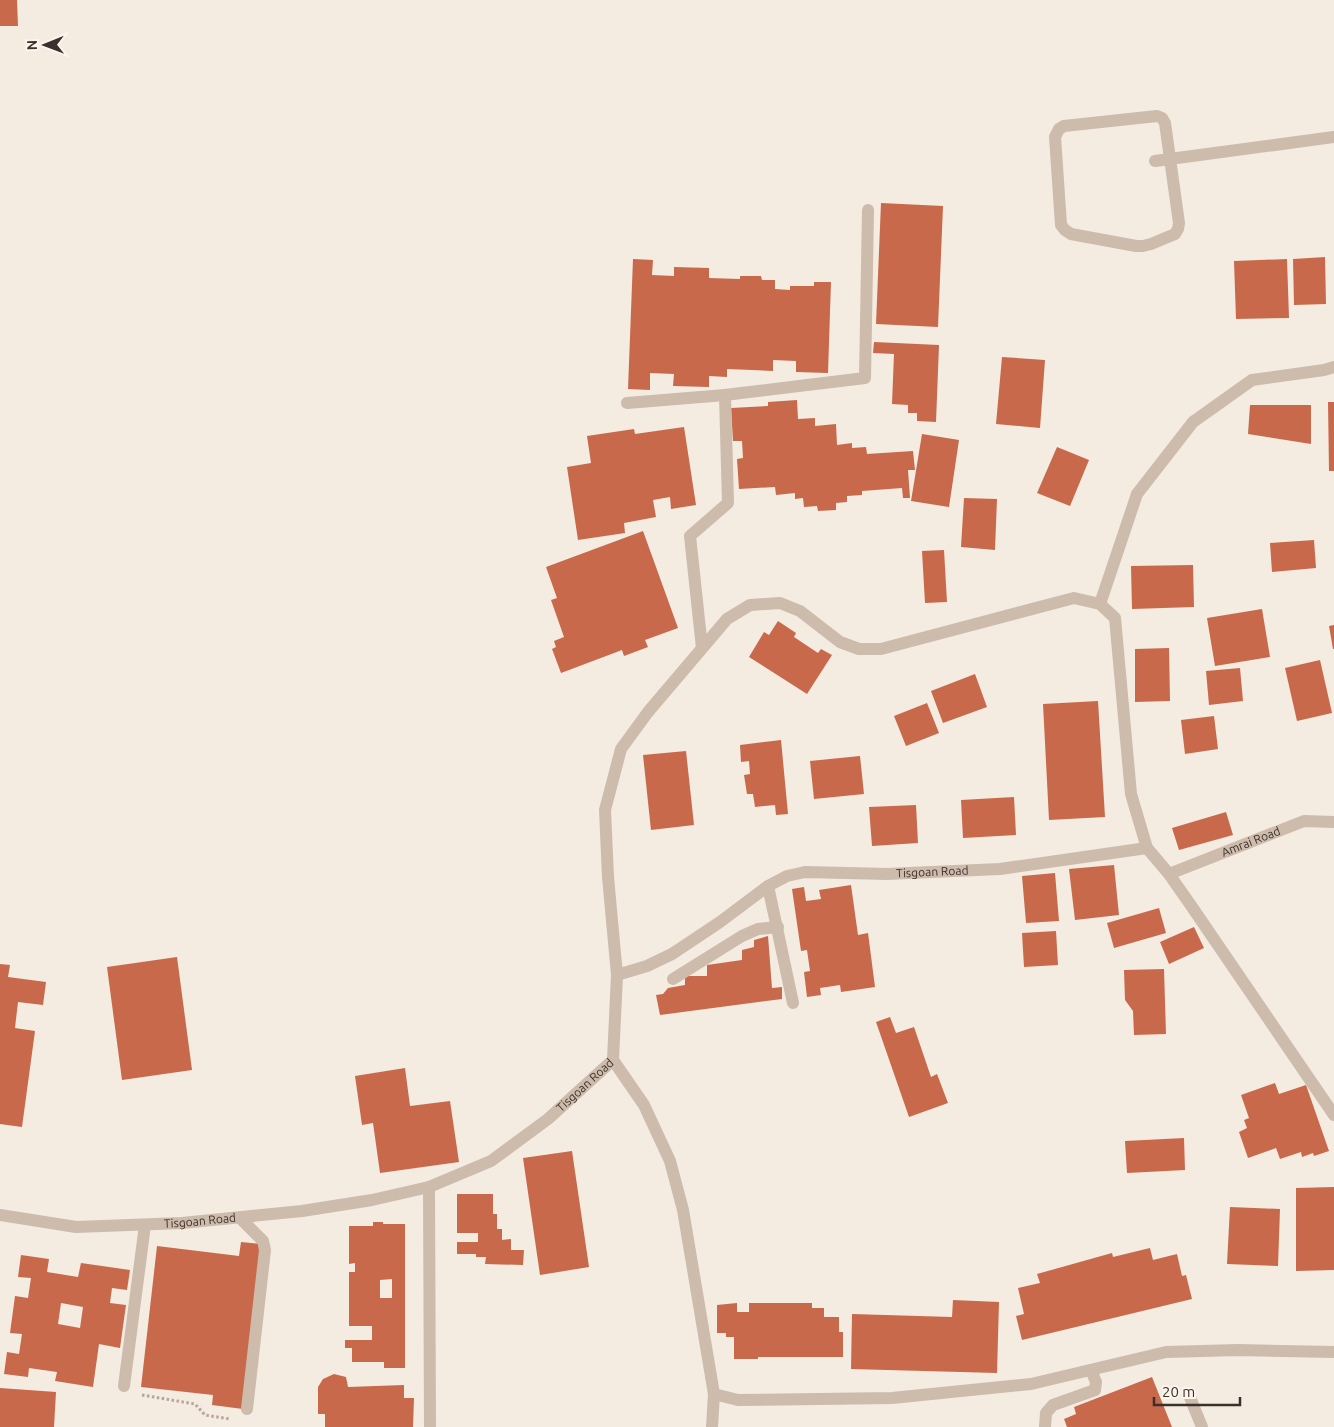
<svg xmlns="http://www.w3.org/2000/svg" width="1334" height="1427" font-family="Ubuntu,sans-serif">
  <style>
    .building { fill: #c8694b; fill-rule: evenodd }
    .lines { fill: none; stroke-linecap: round; stroke-linejoin: round }
    .path { stroke: #b9a596; stroke-width: 3; stroke-dasharray: 2.5 2.5; stroke-linecap: butt }
    .minor { stroke: #cdbbac; stroke-width: 12 }
    .labels { text-anchor: middle; stroke-width: 4; stroke-linejoin: round; paint-order: stroke }
    .street-label { font-size: 12px; fill: #3b302b; stroke: #fbf5ee }
  </style>
  <rect width="100%" height="100%" fill="#f4ebe1"/>
  <!-- building -->
  <path class="building" d="M 0,0 L 17,0 L 18,26 L 0,26 Z
    M 881,203 L 943,206 L 938,327 L 876,324 Z
    M 1325,257 L 1326,304 L 1294,305 L 1293,259 Z
    M 633,259 L 653,260 L 652,275 L 674,276 L 674,267 L 709,268 L 709,278 L 740,279 L 740,276 L 761,276 L 762,280 L 775,280 L 775,289 L 790,290 L 790,286 L 814,286 L 814,282 L 831,282 L 828,373 L 796,372 L 796,361 L 773,360 L 773,371 L 727,369 L 727,377 L 709,376 L 709,387 L 673,386 L 674,374 L 650,373 L 650,390 L 628,389 Z
    M 1287,259 L 1289,318 L 1236,319 L 1234,261 Z
    M 874,342 L 939,345 L 936,422 L 917,421 L 917,413 L 908,413 L 908,405 L 892,404 L 894,354 L 873,353 Z
    M 1002,357 L 1045,360 L 1040,428 L 996,424 Z
    M 797,400 L 798,419 L 815,418 L 815,426 L 836,424 L 837,445 L 852,443 L 852,448 L 866,447 L 867,454 L 913,451 L 915,470 L 908,470 L 910,498 L 903,498 L 902,488 L 862,491 L 862,495 L 847,496 L 847,502 L 836,503 L 836,510 L 818,511 L 817,506 L 804,507 L 803,498 L 795,499 L 795,493 L 776,495 L 775,487 L 739,489 L 737,459 L 743,458 L 742,441 L 733,441 L 731,408 L 768,406 L 768,402 Z
    M 1328,402 L 1334,402 L 1334,471 L 1329,471 Z
    M 1250,405 L 1311,405 L 1311,444 L 1248,434 Z
    M 684,427 L 696,505 L 671,509 L 670,497 L 653,500 L 656,517 L 624,523 L 625,533 L 578,540 L 567,467 L 591,463 L 587,436 L 634,429 L 635,434 Z
    M 922,434 L 959,440 L 949,507 L 911,501 Z
    M 1057,447 L 1089,460 L 1070,506 L 1037,493 Z
    M 964,498 L 997,499 L 995,550 L 961,547 Z
    M 643,531 L 678,628 L 645,640 L 648,647 L 624,656 L 622,650 L 561,673 L 552,649 L 556,647 L 554,641 L 564,637 L 551,600 L 557,598 L 546,567 Z
    M 1314,540 L 1316,568 L 1272,572 L 1270,543 Z
    M 944,550 L 947,602 L 925,603 L 922,551 Z
    M 1193,565 L 1194,607 L 1132,609 L 1131,566 Z
    M 1262,609 L 1270,657 L 1215,666 L 1207,618 Z
    M 778,621 L 796,633 L 794,637 L 818,653 L 821,649 L 832,655 L 807,694 L 749,657 L 764,632 L 769,635 Z
    M 1334,625 L 1334,649 L 1333,649 L 1329,626 Z
    M 1169,648 L 1170,701 L 1135,702 L 1135,649 Z
    M 1320,660 L 1332,713 L 1297,721 L 1285,668 Z
    M 1240,668 L 1243,701 L 1209,705 L 1206,671 Z
    M 975,674 L 987,707 L 943,723 L 931,691 Z
    M 1098,701 L 1105,817 L 1049,820 L 1043,704 Z
    M 927,703 L 939,733 L 906,746 L 894,716 Z
    M 1214,716 L 1218,749 L 1185,754 L 1181,720 Z
    M 781,740 L 788,814 L 776,815 L 775,805 L 755,807 L 753,794 L 747,794 L 744,775 L 750,774 L 749,761 L 741,762 L 740,745 Z
    M 686,751 L 694,825 L 651,830 L 643,755 Z
    M 860,756 L 864,794 L 814,799 L 810,761 Z
    M 1014,797 L 1016,835 L 963,838 L 961,800 Z
    M 916,805 L 918,843 L 872,846 L 869,807 Z
    M 1226,812 L 1233,835 L 1179,850 L 1172,828 Z
    M 1114,865 L 1119,915 L 1075,920 L 1069,869 Z
    M 1055,873 L 1059,921 L 1026,923 L 1022,876 Z
    M 851,885 L 858,935 L 868,933 L 875,987 L 841,992 L 840,985 L 820,988 L 821,995 L 807,997 L 804,972 L 810,971 L 807,950 L 801,951 L 792,889 L 804,887 L 806,901 L 821,899 L 819,890 Z
    M 1159,908 L 1166,933 L 1114,948 L 1107,923 Z
    M 1194,927 L 1204,948 L 1169,964 L 1160,942 Z
    M 1056,931 L 1058,965 L 1024,967 L 1022,933 Z
    M 768,936 L 772,988 L 782,987 L 782,999 L 660,1015 L 656,995 L 663,994 L 668,988 L 685,985 L 685,976 L 707,976 L 707,965 L 742,960 L 742,950 L 754,947 L 754,940 Z
    M 177,957 L 192,1070 L 122,1080 L 107,967 Z
    M 0,964 L 10,965 L 8,977 L 46,982 L 43,1005 L 18,1002 L 15,1028 L 35,1031 L 22,1127 L 0,1124 Z
    M 1164,969 L 1166,1034 L 1134,1035 L 1133,1011 L 1125,1000 L 1124,970 Z
    M 890,1017 L 896,1033 L 914,1027 L 931,1077 L 937,1074 L 948,1103 L 909,1117 L 876,1022 Z
    M 405,1068 L 410,1106 L 450,1101 L 459,1162 L 380,1173 L 373,1123 L 362,1125 L 355,1076 Z
    M 1275,1083 L 1279,1094 L 1306,1085 L 1329,1151 L 1314,1156 L 1313,1153 L 1302,1157 L 1301,1152 L 1280,1159 L 1276,1148 L 1248,1158 L 1239,1132 L 1247,1128 L 1244,1120 L 1249,1118 L 1241,1095 Z
    M 1184,1138 L 1185,1170 L 1127,1173 L 1125,1141 Z
    M 572,1151 L 589,1267 L 540,1275 L 523,1158 Z
    M 1334,1187 L 1334,1270 L 1296,1271 L 1296,1188 Z
    M 457,1194 L 493,1194 L 493,1214 L 497,1214 L 497,1229 L 502,1229 L 502,1240 L 511,1239 L 511,1250 L 524,1250 L 523,1265 L 485,1264 L 486,1257 L 476,1257 L 476,1254 L 457,1254 L 457,1242 L 478,1242 L 478,1233 L 457,1233 Z
    M 1230,1207 L 1280,1209 L 1278,1266 L 1227,1264 Z
    M 373,1222 L 383,1222 L 383,1224 L 405,1224 L 405,1368 L 384,1368 L 384,1362 L 352,1362 L 352,1348 L 345,1348 L 345,1340 L 372,1340 L 372,1326 L 349,1326 L 349,1272 L 355,1272 L 355,1263 L 349,1264 L 349,1226 L 373,1226 ZM 392,1279 L 392,1298 L 380,1298 L 380,1280 Z
    M 241,1242 L 262,1244 L 243,1409 L 212,1405 L 213,1395 L 141,1387 L 157,1246 L 239,1256 Z
    M 1150,1248 L 1153,1260 L 1177,1254 L 1182,1276 L 1186,1275 L 1192,1299 L 1022,1340 L 1016,1316 L 1024,1314 L 1018,1288 L 1040,1283 L 1037,1274 L 1112,1253 L 1113,1257 Z
    M 21,1255 L 49,1259 L 47,1272 L 78,1277 L 81,1263 L 130,1270 L 127,1290 L 112,1288 L 110,1303 L 126,1305 L 120,1348 L 99,1344 L 93,1387 L 55,1381 L 57,1372 L 29,1368 L 28,1377 L 4,1374 L 7,1352 L 19,1354 L 22,1334 L 10,1333 L 15,1296 L 28,1298 L 31,1278 L 18,1277 ZM 61,1303 L 83,1307 L 80,1328 L 58,1324 Z
    M 953,1300 L 999,1302 L 997,1373 L 851,1369 L 852,1314 L 952,1317 Z
    M 737,1303 L 737,1312 L 749,1312 L 749,1303 L 812,1303 L 812,1308 L 824,1308 L 824,1317 L 839,1317 L 839,1332 L 843,1332 L 843,1357 L 758,1357 L 758,1359 L 734,1359 L 734,1337 L 726,1337 L 726,1333 L 717,1333 L 717,1305 Z
    M 334,1374 L 346,1377 L 348,1387 L 404,1385 L 404,1398 L 414,1398 L 413,1427 L 325,1427 L 325,1414 L 318,1414 L 318,1387 L 323,1379 Z
    M 1152,1377 L 1172,1427 L 1067,1427 L 1064,1419 L 1076,1414 L 1074,1407 Z
    M 0,1388 L 56,1392 L 54,1427 L 0,1427 Z"/>
  <g class="lines">
    <!-- path -->
    <path class="path" d="M 142,1395 L 195,1404 L 205,1415 L 230,1419"/>
    <!-- minor -->
    <g class="minor">
      <path d="M 1157,116 L 1162,118 L 1165,123 L 1179,223 L 1178,229 L 1175,234 L 1151,244 L 1143,246 L 1136,246 L 1071,234 L 1065,230 L 1061,225 L 1055,137 L 1059,129 L 1064,126 Z"/>
      <path d="M 1155,161 L 1334,137"/>
      <path d="M 627,403 L 725,395"/>
      <path d="M 1100,604 L 1137,494 L 1193,422 L 1252,380 L 1324,370 L 1334,367"/>
      <path d="M 702,648 L 690,536 L 728,503 L 725,395 L 865,378 L 868,210"/>
      <path id="s1" d="M 1169,874 L 1304,821 L 1334,822"/>
      <path d="M 768,886 L 793,1003"/>
      <path id="s2" d="M 617,975 L 647,966 L 672,954 L 720,922 L 768,886 L 787,876 L 805,872 L 887,874 L 1000,869 L 1147,848"/>
      <path d="M 673,979 L 742,936 L 758,929 L 778,927"/>
      <path d="M 613,1060 L 644,1105 L 670,1161 L 683,1210 L 714,1394 L 712,1427"/>
      <path d="M 429,1187 L 430,1427"/>
      <path id="s3" d="M 0,1215 L 76,1227 L 182,1223 L 302,1211 L 372,1200 L 429,1187 L 491,1161 L 548,1119 L 613,1060 L 617,975 L 608,877 L 605,810 L 621,749 L 648,712 L 727,619 L 750,605 L 780,603 L 800,611 L 840,642 L 859,649 L 881,649 L 1074,598 L 1100,604 L 1115,618 L 1131,794 L 1147,848 L 1169,874 L 1192,907 L 1334,1115"/>
      <path d="M 240,1218 L 263,1241 L 265,1250 L 247,1409"/>
      <path d="M 124,1386 L 145,1225"/>
      <path d="M 714,1394 L 738,1400 L 892,1398 L 1031,1384 L 1166,1352 L 1238,1350 L 1334,1352"/>
      <path d="M 1189,1395 L 1202,1427"/>
      <path d="M 1045,1427 L 1046,1413 L 1053,1405 L 1095,1390 L 1096,1382 L 1091,1370"/>
    </g>
  </g>
  <g class="labels">
    <!-- street labels -->
    <g class="street-label">
      <text dy="4" stroke="none"><textPath href="#s1" startOffset="88">Amrai Road</textPath></text>
      <text dy="4" stroke="none"><textPath href="#s2" startOffset="344">Tisgoan Road</textPath></text>
      <text dy="4" stroke="none"><textPath href="#s3" startOffset="621">Tisgoan Road</textPath></text>
      <text dy="4" stroke="none"><textPath href="#s3" startOffset="201">Tisgoan Road</textPath></text>
    </g>
  </g>
  <!-- north arrow -->
  <g transform="translate(45 45) rotate(269)" stroke="#fbf5ee" stroke-width="4" paint-order="stroke">
  <path d="M0-4L9 19L0 12L-9 19Z" fill="#3b302b"/>
  <text y="-8" font-size="14" font-weight="bold" text-anchor="middle" fill="#3b302b">N</text>
  </g>
  <!-- scale -->
  <path d="M1154 1397v8h86v-8" fill="none" stroke="#3b302b" stroke-width="2.5"/>
  <text x="1162" y="1397" font-size="15" fill="#3b302b" stroke="#fbf5ee" stroke-width="4" paint-order="stroke">20 m</text>
</svg>
